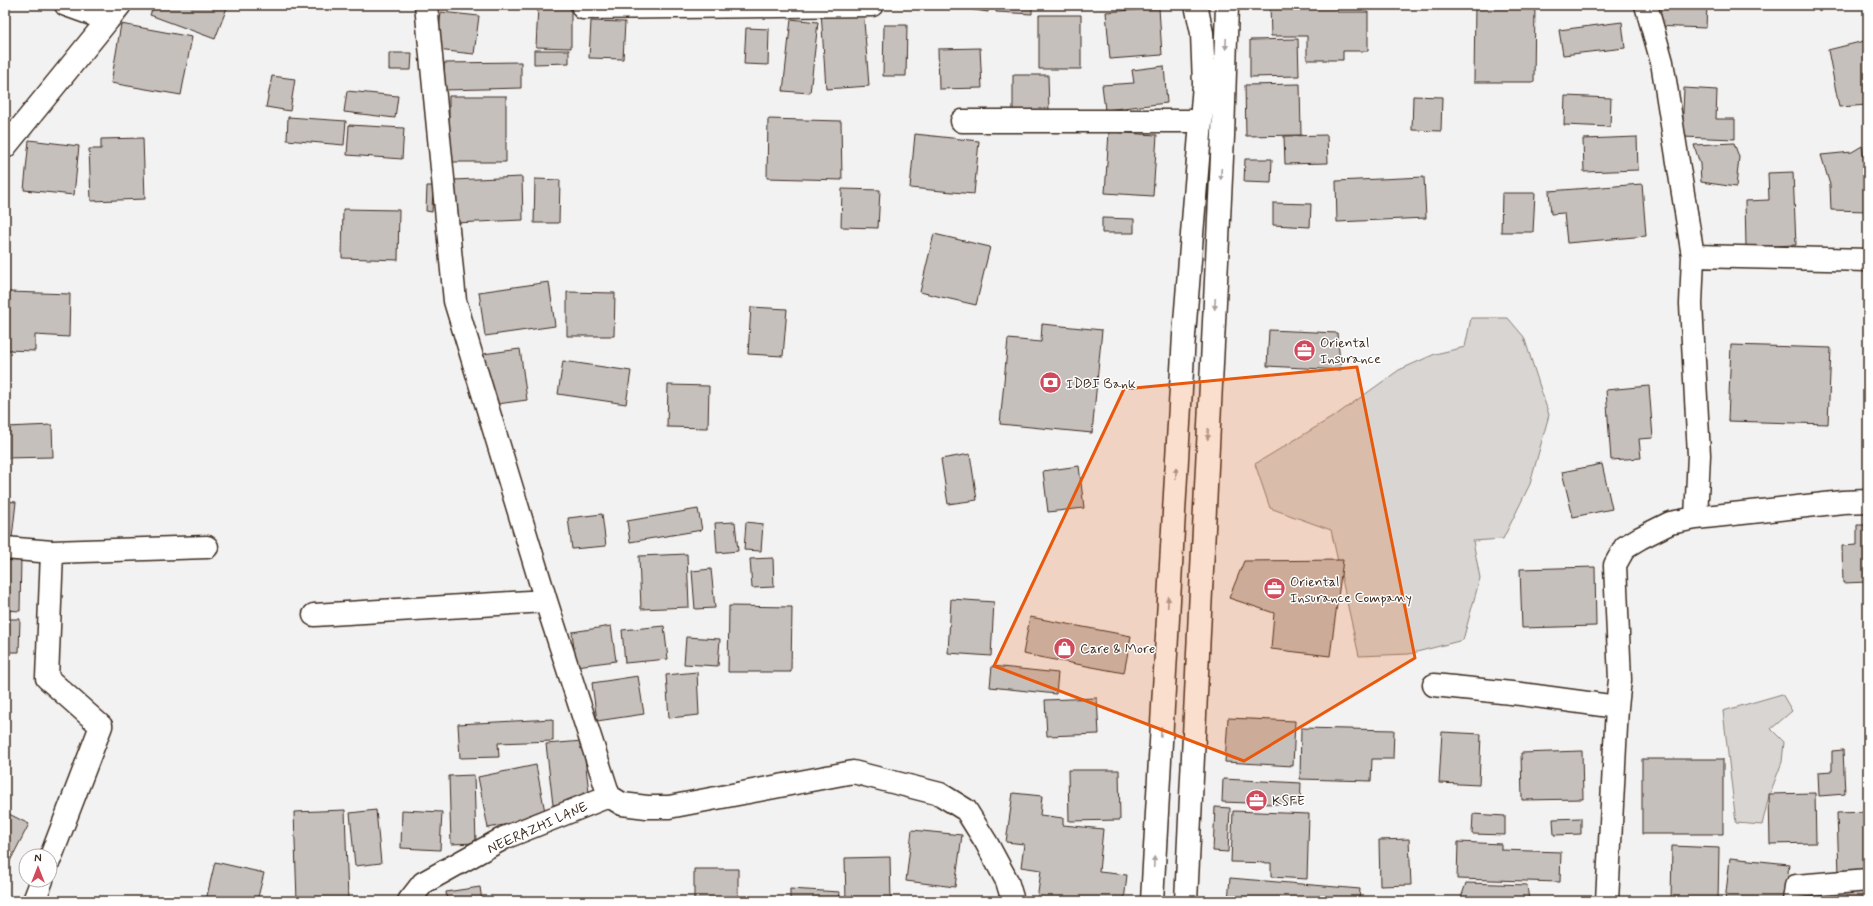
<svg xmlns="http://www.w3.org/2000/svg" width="1873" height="906" font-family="Mynerve,sans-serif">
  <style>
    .grass { fill: #d8d5d2; stroke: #8a8078 }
    .building { fill: #c6c0bd; stroke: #3b2a1e }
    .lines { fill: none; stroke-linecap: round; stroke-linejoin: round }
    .minor-casing { stroke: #3b2a1e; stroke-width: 25 }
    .primary-casing { stroke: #3b2a1e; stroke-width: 25 }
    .minor { stroke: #fff; stroke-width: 22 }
    .primary { stroke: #fff; stroke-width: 22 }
    .oneway { fill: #a79f9a }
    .marked { fill: #e8590c; fill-opacity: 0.2; stroke: #e8590c; stroke-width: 3; stroke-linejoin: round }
    .labels { text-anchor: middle; stroke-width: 3; stroke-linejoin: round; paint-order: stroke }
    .poi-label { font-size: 14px; fill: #3b2a1e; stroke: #fff; text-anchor: start }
    .street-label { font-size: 14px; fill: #3b2a1e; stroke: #fff }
  </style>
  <rect width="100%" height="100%" fill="#f3f2f2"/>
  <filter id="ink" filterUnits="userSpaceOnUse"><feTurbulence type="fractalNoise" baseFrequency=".025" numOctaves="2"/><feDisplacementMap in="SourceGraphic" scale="8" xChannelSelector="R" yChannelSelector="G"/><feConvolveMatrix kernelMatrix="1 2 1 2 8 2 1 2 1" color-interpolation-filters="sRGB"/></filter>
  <g filter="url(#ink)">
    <!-- grass -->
    <path class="grass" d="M 1471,318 L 1508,318 L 1524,337 L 1549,415 L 1530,484 L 1503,539 L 1473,541 L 1480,578 L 1463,640 L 1409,654 L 1359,656 L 1331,530 L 1270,508 L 1255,464 L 1336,415 L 1399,370 L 1435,354 L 1465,347 Z
      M 1782,694 L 1792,711 L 1771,729 L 1784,742 L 1782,762 L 1769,796 L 1762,825 L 1736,823 L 1723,711 Z"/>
    <!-- building -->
    <path class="building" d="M 154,5 L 228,5 L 215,39 L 150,15 Z
      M 961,5 L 989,5 L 988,12 L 961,8 Z
      M 996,5 L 1032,5 L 1032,14 L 996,12 Z
      M 1270,5 L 1337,5 L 1337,12 L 1368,12 L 1368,51 L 1343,51 L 1343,60 L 1307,60 L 1307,36 L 1271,36 Z
      M 1475,5 L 1535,5 L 1534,82 L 1474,82 Z
      M 1654,5 L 1707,5 L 1706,28 L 1653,26 Z
      M 538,6 L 571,7 L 571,48 L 536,47 Z
      M 863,8 L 869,86 L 826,89 L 821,11 Z
      M 1159,8 L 1162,55 L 1110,59 L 1106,12 Z
      M 441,12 L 479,16 L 474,54 L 437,50 Z
      M 1039,15 L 1081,15 L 1081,69 L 1039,69 Z
      M 791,19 L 818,22 L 810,93 L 783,91 Z
      M 591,21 L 625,22 L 623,59 L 589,58 Z
      M 1622,22 L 1625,48 L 1563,55 L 1559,30 Z
      M 121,24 L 192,37 L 181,95 L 111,83 Z
      M 884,25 L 907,25 L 906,76 L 883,76 Z
      M 746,28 L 769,29 L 768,65 L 744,64 Z
      M 1298,39 L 1299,76 L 1250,77 L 1250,40 Z
      M 1868,40 L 1868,105 L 1839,107 L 1828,50 Z
      M 980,48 L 982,88 L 939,89 L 938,49 Z
      M 534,50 L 569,50 L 569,63 L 534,64 Z
      M 389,53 L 412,53 L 411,70 L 389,70 Z
      M 521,62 L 521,88 L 445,90 L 444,63 Z
      M 1164,66 L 1167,103 L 1105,110 L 1102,85 L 1134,83 L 1132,70 Z
      M 1013,75 L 1048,75 L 1049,112 L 1013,113 Z
      M 272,76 L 295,79 L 290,111 L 266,107 Z
      M 1300,84 L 1301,135 L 1246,136 L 1245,85 Z
      M 1684,88 L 1717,90 L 1716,119 L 1735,119 L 1735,139 L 1682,137 Z
      M 347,91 L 398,96 L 395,118 L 344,112 Z
      M 449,96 L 506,96 L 506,162 L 449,162 Z
      M 1413,96 L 1442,97 L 1441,131 L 1412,130 Z
      M 1565,96 L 1611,98 L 1610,127 L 1564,125 Z
      M 288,117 L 346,121 L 344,145 L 287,140 Z
      M 768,119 L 841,121 L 842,180 L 767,178 Z
      M 349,125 L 404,128 L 402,159 L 347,155 Z
      M 1109,132 L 1157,135 L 1153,196 L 1105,193 Z
      M 915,134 L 979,141 L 974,194 L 910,188 Z
      M 1327,135 L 1328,163 L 1285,164 L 1284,136 Z
      M 1637,137 L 1638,170 L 1584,172 L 1583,139 Z
      M 143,138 L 145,199 L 91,201 L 89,149 L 101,149 L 101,139 Z
      M 29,140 L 79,146 L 74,195 L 24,190 Z
      M 1734,143 L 1739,157 L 1736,187 L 1701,182 L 1700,164 L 1694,145 Z
      M 1862,146 L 1866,168 L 1868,211 L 1831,210 L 1830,185 L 1821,155 L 1852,152 Z
      M 1245,159 L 1272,159 L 1271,183 L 1244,182 Z
      M 1793,172 L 1796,245 L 1746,247 L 1745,201 L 1769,200 L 1768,173 Z
      M 522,177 L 523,220 L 454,223 L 453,180 Z
      M 1424,177 L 1426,218 L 1337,222 L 1336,181 Z
      M 535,179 L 560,180 L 559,223 L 534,223 Z
      M 1642,184 L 1646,236 L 1567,243 L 1564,213 L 1551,214 L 1549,191 Z
      M 427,186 L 433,186 L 432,212 L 426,211 Z
      M 842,189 L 880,190 L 878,228 L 841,227 Z
      M 1502,193 L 1535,193 L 1533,232 L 1501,232 Z
      M 1273,203 L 1311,204 L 1310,227 L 1273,225 Z
      M 343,209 L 399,210 L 398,260 L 342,258 Z
      M 1102,218 L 1134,219 L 1134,233 L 1102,233 Z
      M 934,234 L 990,247 L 976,305 L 920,292 Z
      M 549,282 L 555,326 L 485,336 L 479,292 Z
      M 9,292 L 70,294 L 69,337 L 35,335 L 35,351 L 6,350 Z
      M 567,292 L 615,293 L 614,336 L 567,336 Z
      M 751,307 L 787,309 L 783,356 L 748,354 Z
      M 1042,324 L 1102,330 L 1092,433 L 1000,424 L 1008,339 L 1041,342 Z
      M 1269,330 L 1337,333 L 1341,370 L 1267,366 Z
      M 1731,345 L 1831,348 L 1828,424 L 1728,421 Z
      M 520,349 L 527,400 L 490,405 L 483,354 Z
      M 563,361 L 631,371 L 626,404 L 558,394 Z
      M 668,385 L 709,386 L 708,428 L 667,427 Z
      M 1649,386 L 1653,438 L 1639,439 L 1641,458 L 1611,460 L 1606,390 Z
      M 52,425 L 53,457 L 5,458 L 6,427 Z
      M 970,454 L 977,500 L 948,504 L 941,459 Z
      M 1602,464 L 1612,509 L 1573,517 L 1562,472 Z
      M 1079,466 L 1084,508 L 1048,512 L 1043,471 Z
      M 5,501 L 16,502 L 12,538 L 5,537 Z
      M 698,509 L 702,530 L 630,542 L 627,521 Z
      M 602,514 L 606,546 L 572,549 L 568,518 Z
      M 735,522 L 738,551 L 717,553 L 715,523 Z
      M 746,522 L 763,524 L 761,551 L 744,550 Z
      M 1857,525 L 1868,525 L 1868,582 L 1843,583 L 1842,546 L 1857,545 Z
      M 687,554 L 689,607 L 641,609 L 639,556 Z
      M 5,555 L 21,556 L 20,611 L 5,610 Z
      M 773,558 L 774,587 L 752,588 L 750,559 Z
      M 1343,560 L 1330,656 L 1271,649 L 1274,613 L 1229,598 L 1244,561 Z
      M 1595,567 L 1596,626 L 1522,628 L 1520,569 Z
      M 711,569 L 715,608 L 695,609 L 692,571 Z
      M 951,599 L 994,602 L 991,656 L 948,653 Z
      M 729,606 L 792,607 L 791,672 L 728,672 Z
      M 1030,617 L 1131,636 L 1124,673 L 1023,654 Z
      M 5,619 L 20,619 L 19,652 L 5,652 Z
      M 611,626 L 616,661 L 576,666 L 572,632 Z
      M 664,626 L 668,659 L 625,663 L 622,630 Z
      M 686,637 L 720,639 L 718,666 L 684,664 Z
      M 992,666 L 1058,673 L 1056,694 L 990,687 Z
      M 697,672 L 699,715 L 669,718 L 666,675 Z
      M 638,676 L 644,714 L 597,721 L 592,683 Z
      M 1097,698 L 1099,734 L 1047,736 L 1045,700 Z
      M 1228,718 L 1295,721 L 1293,766 L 1225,762 Z
      M 553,719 L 553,741 L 498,743 L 499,757 L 460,758 L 458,724 Z
      M 1301,728 L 1394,730 L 1393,759 L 1372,759 L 1371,781 L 1300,779 Z
      M 1442,732 L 1481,734 L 1479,785 L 1439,783 Z
      M 583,741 L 590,801 L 553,805 L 546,744 Z
      M 1843,750 L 1845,794 L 1819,796 L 1818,772 L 1832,771 L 1832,751 Z
      M 1582,751 L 1583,799 L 1522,800 L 1521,753 Z
      M 1642,759 L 1723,759 L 1723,834 L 1642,834 Z
      M 536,765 L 546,817 L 488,828 L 478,777 Z
      M 1068,770 L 1119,770 L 1120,820 L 1069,821 Z
      M 474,775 L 476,843 L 451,844 L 449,776 Z
      M 1223,779 L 1301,783 L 1300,805 L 1222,802 Z
      M 1013,793 L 1042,796 L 1040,815 L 1063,818 L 1063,825 L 1103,829 L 1099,872 L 1127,875 L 1124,901 L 1037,901 L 1041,870 L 1021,867 L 1024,844 L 1006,842 Z
      M 1815,793 L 1816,843 L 1770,844 L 1769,794 Z
      M 1215,807 L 1230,808 L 1228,852 L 1213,851 Z
      M 345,810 L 348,901 L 297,901 L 294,812 Z
      M 376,810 L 381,863 L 355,866 L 350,813 Z
      M 402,810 L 442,812 L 440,850 L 401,848 Z
      M 1233,811 L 1309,814 L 1307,879 L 1271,877 L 1271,863 L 1231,862 Z
      M 5,812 L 29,824 L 9,863 L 5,861 Z
      M 1867,812 L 1868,874 L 1839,875 L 1837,813 Z
      M 1473,814 L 1505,816 L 1505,835 L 1472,834 Z
      M 1581,818 L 1581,834 L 1554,835 L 1553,819 Z
      M 912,830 L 962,835 L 955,887 L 906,881 Z
      M 1409,839 L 1411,885 L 1380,886 L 1379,840 Z
      M 1458,842 L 1501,844 L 1501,850 L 1561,852 L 1560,882 L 1457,879 Z
      M 1672,846 L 1719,848 L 1718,901 L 1671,901 Z
      M 890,857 L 891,901 L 846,901 L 845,858 Z
      M 1730,858 L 1789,864 L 1785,901 L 1725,901 Z
      M 215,862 L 264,873 L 257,901 L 206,900 Z
      M 694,869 L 738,869 L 738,901 L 694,901 Z
      M 1230,878 L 1360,889 L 1359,901 L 1228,901 Z
      M 1466,883 L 1527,885 L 1529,901 L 1460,901 Z
      M 1868,886 L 1868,901 L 1820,901 L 1819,890 Z
      M 480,887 L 482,901 L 447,901 L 446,892 Z
      M 790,889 L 840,892 L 839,901 L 790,901 Z"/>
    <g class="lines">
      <defs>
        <path id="minor" d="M 66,5 L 108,20 L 120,5
          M 426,5 L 455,301 L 546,601 L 609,796 L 622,804 L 647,807 L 669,807 L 853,772 L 940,794 L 966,810 L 986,842 L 1007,881 L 1013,901
          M 583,8 L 872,5
          M 962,121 L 1200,121
          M 5,147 L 108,20
          M 1693,256 L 1868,260
          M 1696,518 L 1843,502 L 1868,501
          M 5,548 L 52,552 L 207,547
          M 314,615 L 546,601
          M 1434,685 L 1521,694 L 1617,707
          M 50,859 L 101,726 L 47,678 L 52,552
          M 34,901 L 42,880
          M 409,901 L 423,883 L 504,838 L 609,796
          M 1607,901 L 1617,707 L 1620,680 L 1615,565 L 1625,547 L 1640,538 L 1670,523 L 1696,518 L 1699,455 L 1691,304 L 1693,256 L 1662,62 L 1646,5
          M 1794,901 L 1796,886 L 1868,880"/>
        <path id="primary" d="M 1152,901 L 1184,335 L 1204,84 L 1202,33 L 1196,5
          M 1186,901 L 1223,136 L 1227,5"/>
      </defs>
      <!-- minor casing -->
      <use href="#minor" class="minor-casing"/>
      <!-- primary casing -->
      <use href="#primary" class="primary-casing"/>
      <!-- minor -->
      <use href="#minor" class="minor"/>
      <!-- primary -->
      <use href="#primary" class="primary"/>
    </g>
    <!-- one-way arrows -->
    <defs><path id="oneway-solid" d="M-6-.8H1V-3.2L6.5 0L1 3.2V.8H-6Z"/></defs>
    <g class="oneway">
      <use href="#oneway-solid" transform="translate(1226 44) rotate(92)"/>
      <use href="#oneway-solid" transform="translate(1221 174) rotate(93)"/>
      <use href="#oneway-solid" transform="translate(1215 304) rotate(93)"/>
      <use href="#oneway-solid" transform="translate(1208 434) rotate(93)"/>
      <use href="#oneway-solid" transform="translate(1176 473) rotate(-87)"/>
      <use href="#oneway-solid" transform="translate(1168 602) rotate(-87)"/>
      <use href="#oneway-solid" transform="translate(1161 732) rotate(-87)"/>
      <use href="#oneway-solid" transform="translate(1154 862) rotate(-87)"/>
    </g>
  </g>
  <!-- marked area -->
  <path class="marked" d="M 1357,367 L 1415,658 L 1244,761 L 994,666 L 1124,389 Z"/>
  <!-- icons -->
  <defs>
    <symbol id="office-disc" viewBox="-11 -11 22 22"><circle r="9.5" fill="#d1495b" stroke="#fff"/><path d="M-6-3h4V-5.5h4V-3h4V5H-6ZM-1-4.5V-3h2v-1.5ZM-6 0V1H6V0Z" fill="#fff"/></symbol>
    <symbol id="bank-disc" viewBox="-11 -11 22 22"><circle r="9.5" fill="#d1495b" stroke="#fff"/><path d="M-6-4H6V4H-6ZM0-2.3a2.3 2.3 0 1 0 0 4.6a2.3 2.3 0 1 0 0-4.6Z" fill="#fff"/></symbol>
    <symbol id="shop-disc" viewBox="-11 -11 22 22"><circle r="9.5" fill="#d1495b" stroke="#fff"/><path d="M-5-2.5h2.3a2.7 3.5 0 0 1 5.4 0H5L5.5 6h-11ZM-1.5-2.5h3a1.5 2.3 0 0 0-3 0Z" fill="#fff"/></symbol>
  </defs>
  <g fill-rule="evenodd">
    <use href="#office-disc" x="1292" y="338" width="25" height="25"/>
    <use href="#bank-disc" x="1038" y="370" width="25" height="25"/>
    <use href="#office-disc" x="1262" y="576" width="25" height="25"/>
    <use href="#shop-disc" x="1052" y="636" width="25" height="25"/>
    <use href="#office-disc" x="1244" y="788" width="25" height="25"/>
  </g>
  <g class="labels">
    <!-- poi labels -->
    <g class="poi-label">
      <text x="1320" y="347">Oriental<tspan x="1320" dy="16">Insurance</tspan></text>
      <text x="1066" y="388">IDBI Bank</text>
      <text x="1290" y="586">Oriental<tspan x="1290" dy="16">Insurance Company</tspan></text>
      <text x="1080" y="653">Care &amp; More</text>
      <text x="1272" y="805">KSFE</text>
    </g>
    <!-- street labels -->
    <g class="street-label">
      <text transform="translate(537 827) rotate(-24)" y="5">NEERAZHI LANE</text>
    </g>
  </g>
  <!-- margin -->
  <rect width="1873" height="906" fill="none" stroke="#fff" stroke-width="20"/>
  <rect x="10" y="10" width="1853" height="886" fill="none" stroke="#3b2a1e" stroke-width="1.5" filter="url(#ink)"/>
  <!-- north arrow -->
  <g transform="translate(38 868)"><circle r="19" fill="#ffffff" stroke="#b1aaa5"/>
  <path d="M0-3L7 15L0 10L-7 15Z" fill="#d1495b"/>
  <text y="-6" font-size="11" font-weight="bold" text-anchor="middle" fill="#3b2a1e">N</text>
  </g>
</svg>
